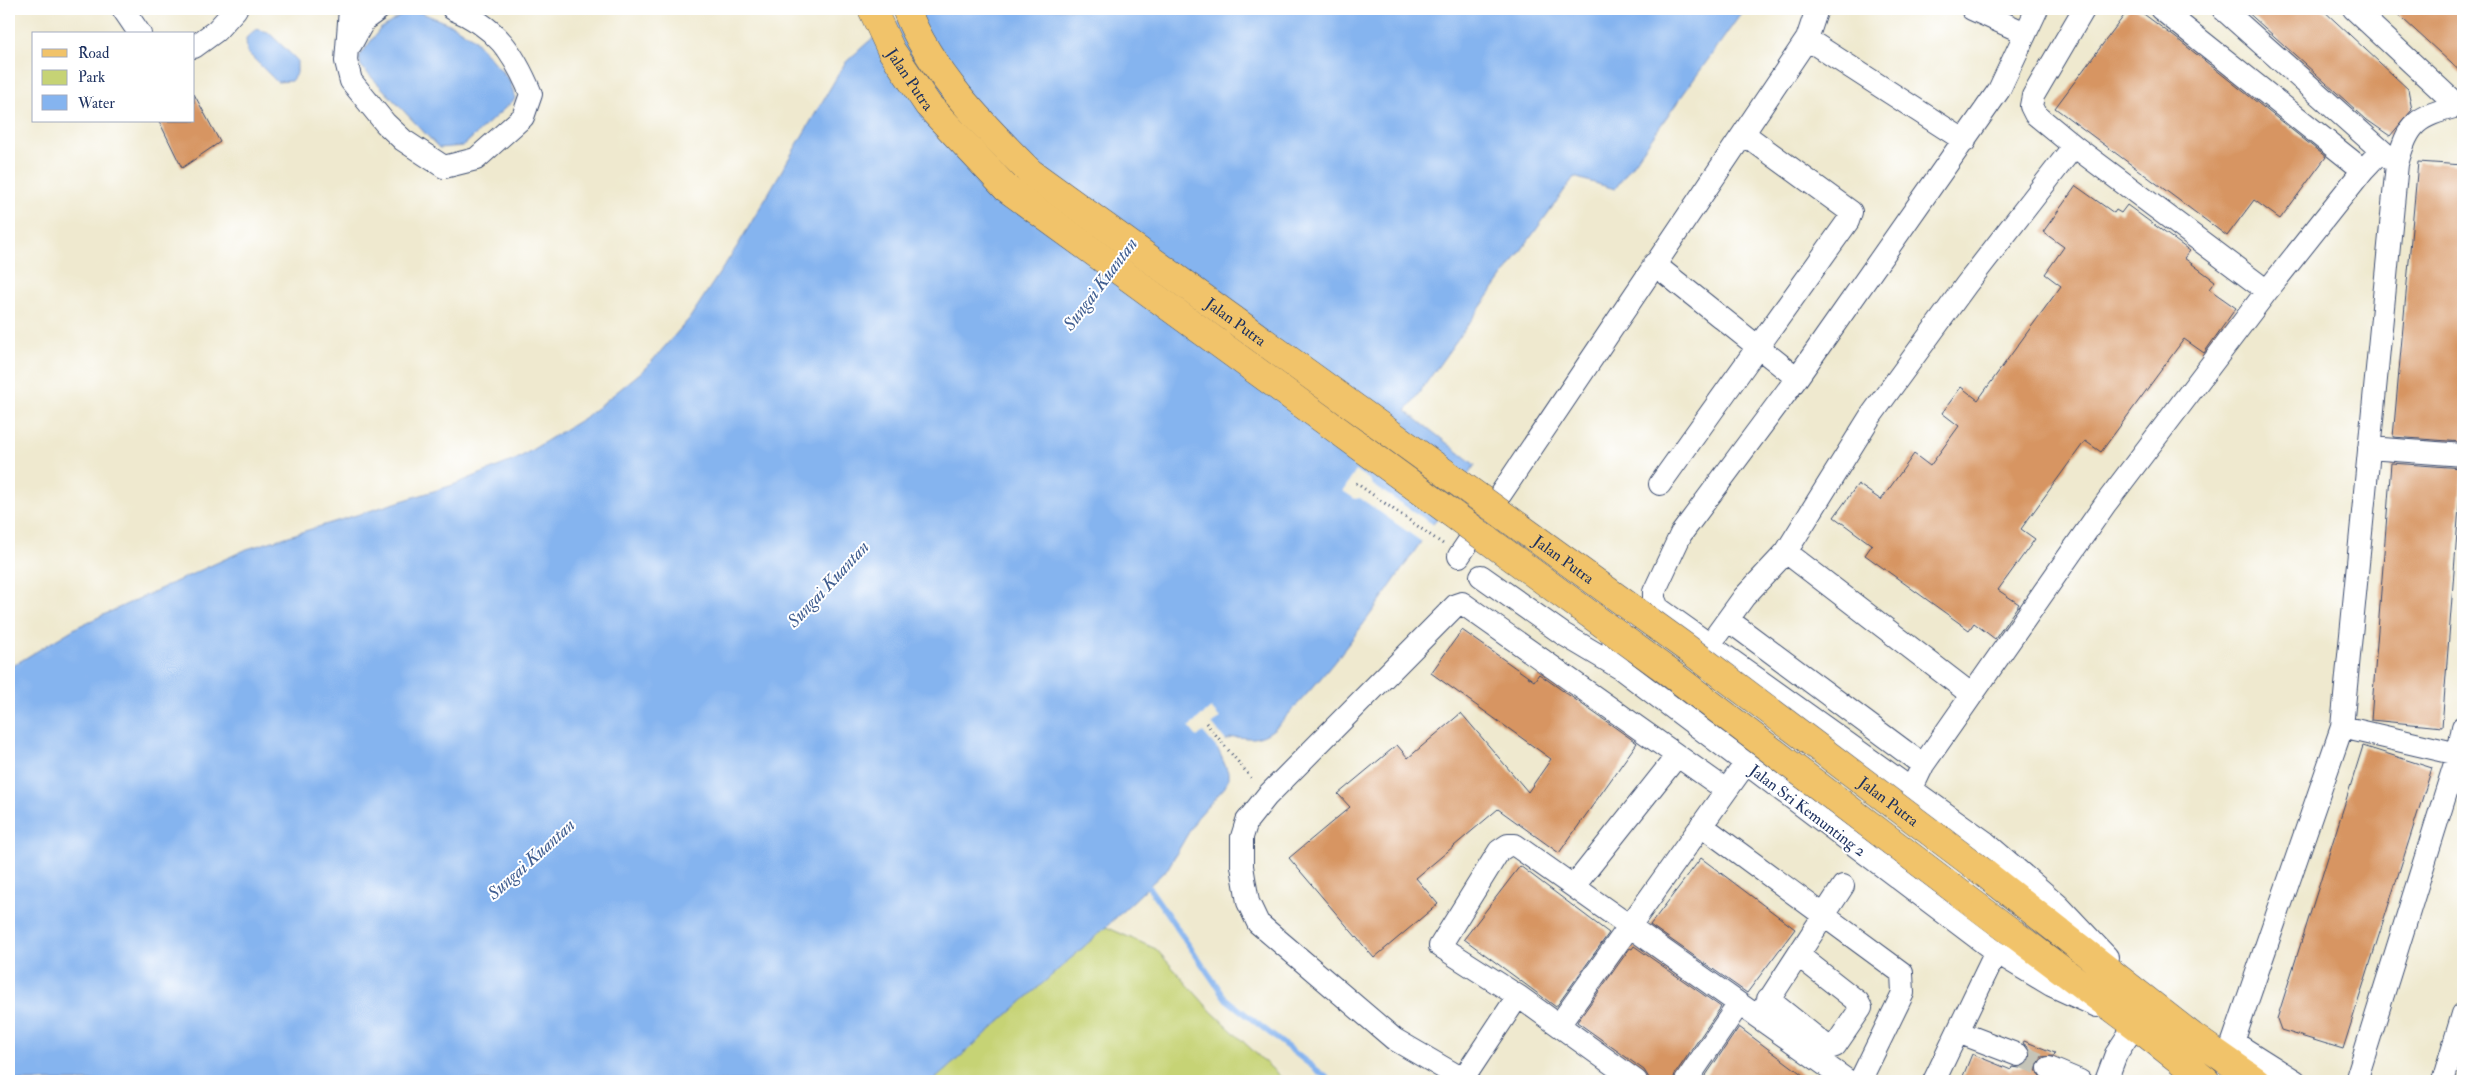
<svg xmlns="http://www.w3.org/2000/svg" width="2472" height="1090" font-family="'IM FELL Double Pica',serif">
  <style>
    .green { fill: #c6d375; stroke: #70816a }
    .water { fill: #85b4ef; stroke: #5072a6 }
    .pier { fill: #efe9cf }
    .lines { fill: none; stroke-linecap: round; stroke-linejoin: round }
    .stream { stroke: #85b4ef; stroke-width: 5.5 }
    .building { fill: #d79562 }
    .minor-tunnel { stroke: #c5c4b8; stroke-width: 22; stroke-dasharray: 22 11; stroke-linecap: butt }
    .minor-casing { stroke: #3b4b6f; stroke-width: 24 }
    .major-casing { stroke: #3b4b6f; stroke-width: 29 }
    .path { stroke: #3b4b6f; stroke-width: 3; stroke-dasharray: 1 4; stroke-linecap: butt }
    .minor { stroke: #fff; stroke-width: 22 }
    .major { stroke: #f1c36a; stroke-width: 28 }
    .major-bridge-casing { stroke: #3b4b6f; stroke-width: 29; stroke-linecap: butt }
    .major-bridge { stroke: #f1c36a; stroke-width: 28 }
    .labels { text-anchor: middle; stroke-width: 4; stroke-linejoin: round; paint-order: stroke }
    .street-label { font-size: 16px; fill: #1b2f5e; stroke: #fff }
    .water-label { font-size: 18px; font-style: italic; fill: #405e91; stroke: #fff }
  </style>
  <rect width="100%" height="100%" fill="#fff"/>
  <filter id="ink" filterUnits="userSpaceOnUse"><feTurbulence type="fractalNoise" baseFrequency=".02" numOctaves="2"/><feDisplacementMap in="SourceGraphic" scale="10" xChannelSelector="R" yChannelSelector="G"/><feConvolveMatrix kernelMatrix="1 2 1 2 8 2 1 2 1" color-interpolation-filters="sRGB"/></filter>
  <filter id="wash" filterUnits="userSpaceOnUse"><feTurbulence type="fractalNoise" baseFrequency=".0096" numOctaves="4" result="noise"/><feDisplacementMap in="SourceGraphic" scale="20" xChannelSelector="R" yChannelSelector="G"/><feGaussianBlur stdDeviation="1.12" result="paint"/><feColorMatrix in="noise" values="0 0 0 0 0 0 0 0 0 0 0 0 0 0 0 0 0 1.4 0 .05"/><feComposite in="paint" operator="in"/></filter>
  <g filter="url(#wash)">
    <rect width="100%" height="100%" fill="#efe9cf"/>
    <!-- green -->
    <path class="green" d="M 1106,927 L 1156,949 L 1211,1011 L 1285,1081 L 933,1081 Z"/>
    <!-- water -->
    <path class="water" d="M 412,9 L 454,26 L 473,38 L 510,81 L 515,99 L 463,146 L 439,148 L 361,66 L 359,57 L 380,29 Z
      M 916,9 L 1740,9 L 1743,11 L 1615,189 L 1574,177 L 1406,411 L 1475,465 C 1415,546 1363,636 1293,709 C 1285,718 1274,732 1262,736 C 1244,743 1232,728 1218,749 L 1228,772 L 1228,779 L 1225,787 L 1197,818 L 1168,868 L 1106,927 L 933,1081 L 9,1081 L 9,668 L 77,627 L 247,549 L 453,485 L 517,459 L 587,416 L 645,369 L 689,319 L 738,245 L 845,63 L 868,42 Z
      M 256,29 L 268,32 L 297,60 L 297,73 L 291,81 L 277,82 L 247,52 L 246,38 Z"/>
    <!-- pier -->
    <path class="pier" d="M 1356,471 L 1370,480 L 1373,485 L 1434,525 L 1422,542 L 1360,498 L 1355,499 L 1343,491 Z
      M 1211,708 L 1220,718 L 1212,724 L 1227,742 L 1221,750 L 1221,753 L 1203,732 L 1197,737 L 1189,727 Z"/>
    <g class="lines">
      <!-- stream -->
      <path class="stream" d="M 1148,886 L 1226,999 L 1331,1081"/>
    </g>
    <g id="blocks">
      <!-- building -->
      <path class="building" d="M 2129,9 L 2137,9 L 2176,38 L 2326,157 L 2280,219 L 2254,200 L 2227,236 L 2055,108 Z
        M 2244,9 L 2322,9 L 2408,89 L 2412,110 L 2390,136 L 2367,120 Z
        M 2392,9 L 2463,9 L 2463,74 Z
        M 194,94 L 220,142 L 182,168 L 159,121 L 194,121 Z
        M 2418,162 L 2463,165 L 2463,442 L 2393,437 Z
        M 2076,186 L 2114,213 L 2116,210 L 2121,213 L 2127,205 L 2190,251 L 2184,258 L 2215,281 L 2209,289 L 2236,308 L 2204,353 L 2184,339 L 2101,452 L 2085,441 L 2021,529 L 2035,539 L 1998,590 L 2019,604 L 1995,639 L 1974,623 L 1969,630 L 1865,555 L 1872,545 L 1834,517 L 1858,484 L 1881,500 L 1914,454 L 1930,466 L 1959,426 L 1942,413 L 1961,387 L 1978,400 L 2061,286 L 2045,274 L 2064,247 L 2043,232 Z
        M 2391,463 L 2462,468 L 2442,727 L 2371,720 Z
        M 1462,630 L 1534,681 L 1539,674 L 1637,743 L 1559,853 L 1498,809 L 1416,878 L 1438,904 L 1374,958 L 1289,858 L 1350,807 L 1338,794 L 1397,745 L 1408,758 L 1461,713 L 1528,792 L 1551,759 L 1431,673 Z
        M 2363,746 L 2432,768 L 2343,1049 L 2281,1030 L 2277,1019 Z
        M 1701,858 L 1795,929 L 1747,993 L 1650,925 Z
        M 1520,866 L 1609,933 L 1556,1007 L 1464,939 Z
        M 1634,946 L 1721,1007 L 1675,1074 L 1673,1081 L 1651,1081 L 1644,1070 L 1577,1022 L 1630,948 L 1632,949 Z
        M 1739,1027 L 1811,1081 L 1702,1081 Z
        M 2024,1041 L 2055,1053 L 2054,1056 L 2041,1057 L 2037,1062 L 2036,1070 L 2043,1081 L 1961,1081 L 1972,1054 L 2011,1070 L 2012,1067 L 2020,1068 L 2026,1065 L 2030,1060 L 2031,1053 L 2028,1047 L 2023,1043 Z"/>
    </g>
  </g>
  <g filter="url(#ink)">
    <use href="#blocks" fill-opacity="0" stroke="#3b4b6f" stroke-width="1"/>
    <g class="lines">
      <!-- minor-tunnel -->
      <path class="minor-tunnel" d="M 2018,1055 L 2049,1068"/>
      <defs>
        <path id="minor" d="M 123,9 L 140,34
          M 350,9 L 346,61 L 351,81 L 385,123 L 403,140 L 444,167 L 476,159 L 523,117 L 531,94 C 514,53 496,26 453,9
          M 1972,9 L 2025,33
          M 2084,9 L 2033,96 L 2031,106 L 2035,114 L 2074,146 L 2267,291
          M 2161,9 L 2363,170
          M 2223,9 L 2392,160
          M 2354,9 L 2458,106 L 2463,106
          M 1807,39 L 1965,141
          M 351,44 L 364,20 L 379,9
          M 194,47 L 216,31 L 236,9
          M 1654,264 L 1797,378
          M 2369,448 L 2463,455
          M 1660,484 L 1848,221 L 1851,212 L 1744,134
          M 1786,552 L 1972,695
          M 1459,556 L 1807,39 L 1817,9
          M 1481,576 L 1563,634 L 1620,668
          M 1658,608 L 1654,599 L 1654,592 L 1681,534 L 1797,378 L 1999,90 L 2037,9
          M 1728,620 L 1923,765
          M 1710,644 L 1744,597 L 1786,552 L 1870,417 L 1966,285 L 2074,146
          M 2342,727 L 2458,754
          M 1912,788 L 1923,765 L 2106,503 L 2267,291 L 2363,170 L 2381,151
          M 1701,825 L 1902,973 L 1903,993 L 1860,1081
          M 1574,886 L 1677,756
          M 1768,999 L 1829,1048 L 1835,1046 L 1861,1008 L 1858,1002 L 1798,955
          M 2097,1006 L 2051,985 L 1996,952 L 1620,668 C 1601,636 1625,611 1658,608 L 1985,842 L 2058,905 L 2107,957
          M 1761,1012 L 1843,886
          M 1559,1025 L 1746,763
          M 1958,1032 L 2018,1055
          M 2049,1068 L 2080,1081
          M 1463,1079 L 1518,996
          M 1466,1081 L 1394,1039 L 1258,923 L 1248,902 L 1242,866 L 1242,837 L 1247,821 L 1267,796 L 1456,605 L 1462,603 L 1726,790
          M 1636,1081 L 1518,996 L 1440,946 L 1499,851 L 1508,845 L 1515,845 L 1848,1081
          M 1686,1081 L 1739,1004
          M 1934,1081 L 1996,952
          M 2106,1081 L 2116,1054 L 2135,1025
          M 2295,1081 L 2233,1042 L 2342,727 L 2397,164 C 2409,122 2416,117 2458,106
          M 2356,1081 L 2458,754 L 2463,727
          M 2443,1081 L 2463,1014"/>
        <path id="major" d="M 1983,872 L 2192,1036 L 2256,1081
          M 1962,895 L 2135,1025 L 2206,1081"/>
      </defs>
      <!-- minor casing -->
      <use href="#minor" class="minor-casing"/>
      <!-- major casing -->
      <use href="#major" class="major-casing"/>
      <!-- path -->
      <path class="path" d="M 1356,483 L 1443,544
        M 1206,723 L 1253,780"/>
      <!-- minor -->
      <use href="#minor" class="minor"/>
      <!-- major -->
      <use href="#major" class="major"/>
      <defs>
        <g id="major-bridge">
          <path id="s1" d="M 872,9 L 891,50 L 928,105 L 1006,188 L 1666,670 L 1962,895"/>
          <path id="s2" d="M 906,9 C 930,72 983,125 1030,172 L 1684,646 L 1983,872"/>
        </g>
      </defs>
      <!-- major-bridge casing -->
      <use href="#major-bridge" class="major-bridge-casing"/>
      <!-- major-bridge -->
      <use href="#major-bridge" class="major-bridge"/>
    </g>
  </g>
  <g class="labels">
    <!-- street labels -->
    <g class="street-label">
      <text dy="6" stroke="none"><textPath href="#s1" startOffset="80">Jalan Putra</textPath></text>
      <text dy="6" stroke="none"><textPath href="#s2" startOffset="461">Jalan Putra</textPath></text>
      <text dy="6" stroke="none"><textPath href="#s2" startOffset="866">Jalan Putra</textPath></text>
      <text dy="6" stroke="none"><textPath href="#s2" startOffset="1271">Jalan Putra</textPath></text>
      <text transform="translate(1808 810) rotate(37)" y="6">Jalan Sri Kemunting 2</text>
    </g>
    <!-- water labels -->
    <g class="water-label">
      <text transform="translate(1100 284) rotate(-53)" y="6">Sungai Kuantan</text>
      <text transform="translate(828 584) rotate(-47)" y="6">Sungai Kuantan</text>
      <text transform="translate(531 859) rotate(-42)" y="6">Sungai Kuantan</text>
    </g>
  </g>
  <!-- margin -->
  <rect width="2472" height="1090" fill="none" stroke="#fff" stroke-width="30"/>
  <!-- legend -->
  <rect x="32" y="32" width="162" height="90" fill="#ffffff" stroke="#a4acbf"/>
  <rect x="42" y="49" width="25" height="8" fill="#f1c36a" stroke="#a4acbf"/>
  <text x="78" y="58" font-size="15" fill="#1b2f5e">Road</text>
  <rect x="42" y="70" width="25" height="15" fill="#c6d375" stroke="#a4acbf"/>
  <text x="78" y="82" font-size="15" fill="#1b2f5e">Park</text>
  <rect x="42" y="95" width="25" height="15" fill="#85b4ef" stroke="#a4acbf"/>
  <text x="78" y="108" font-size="15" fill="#1b2f5e">Water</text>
</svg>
